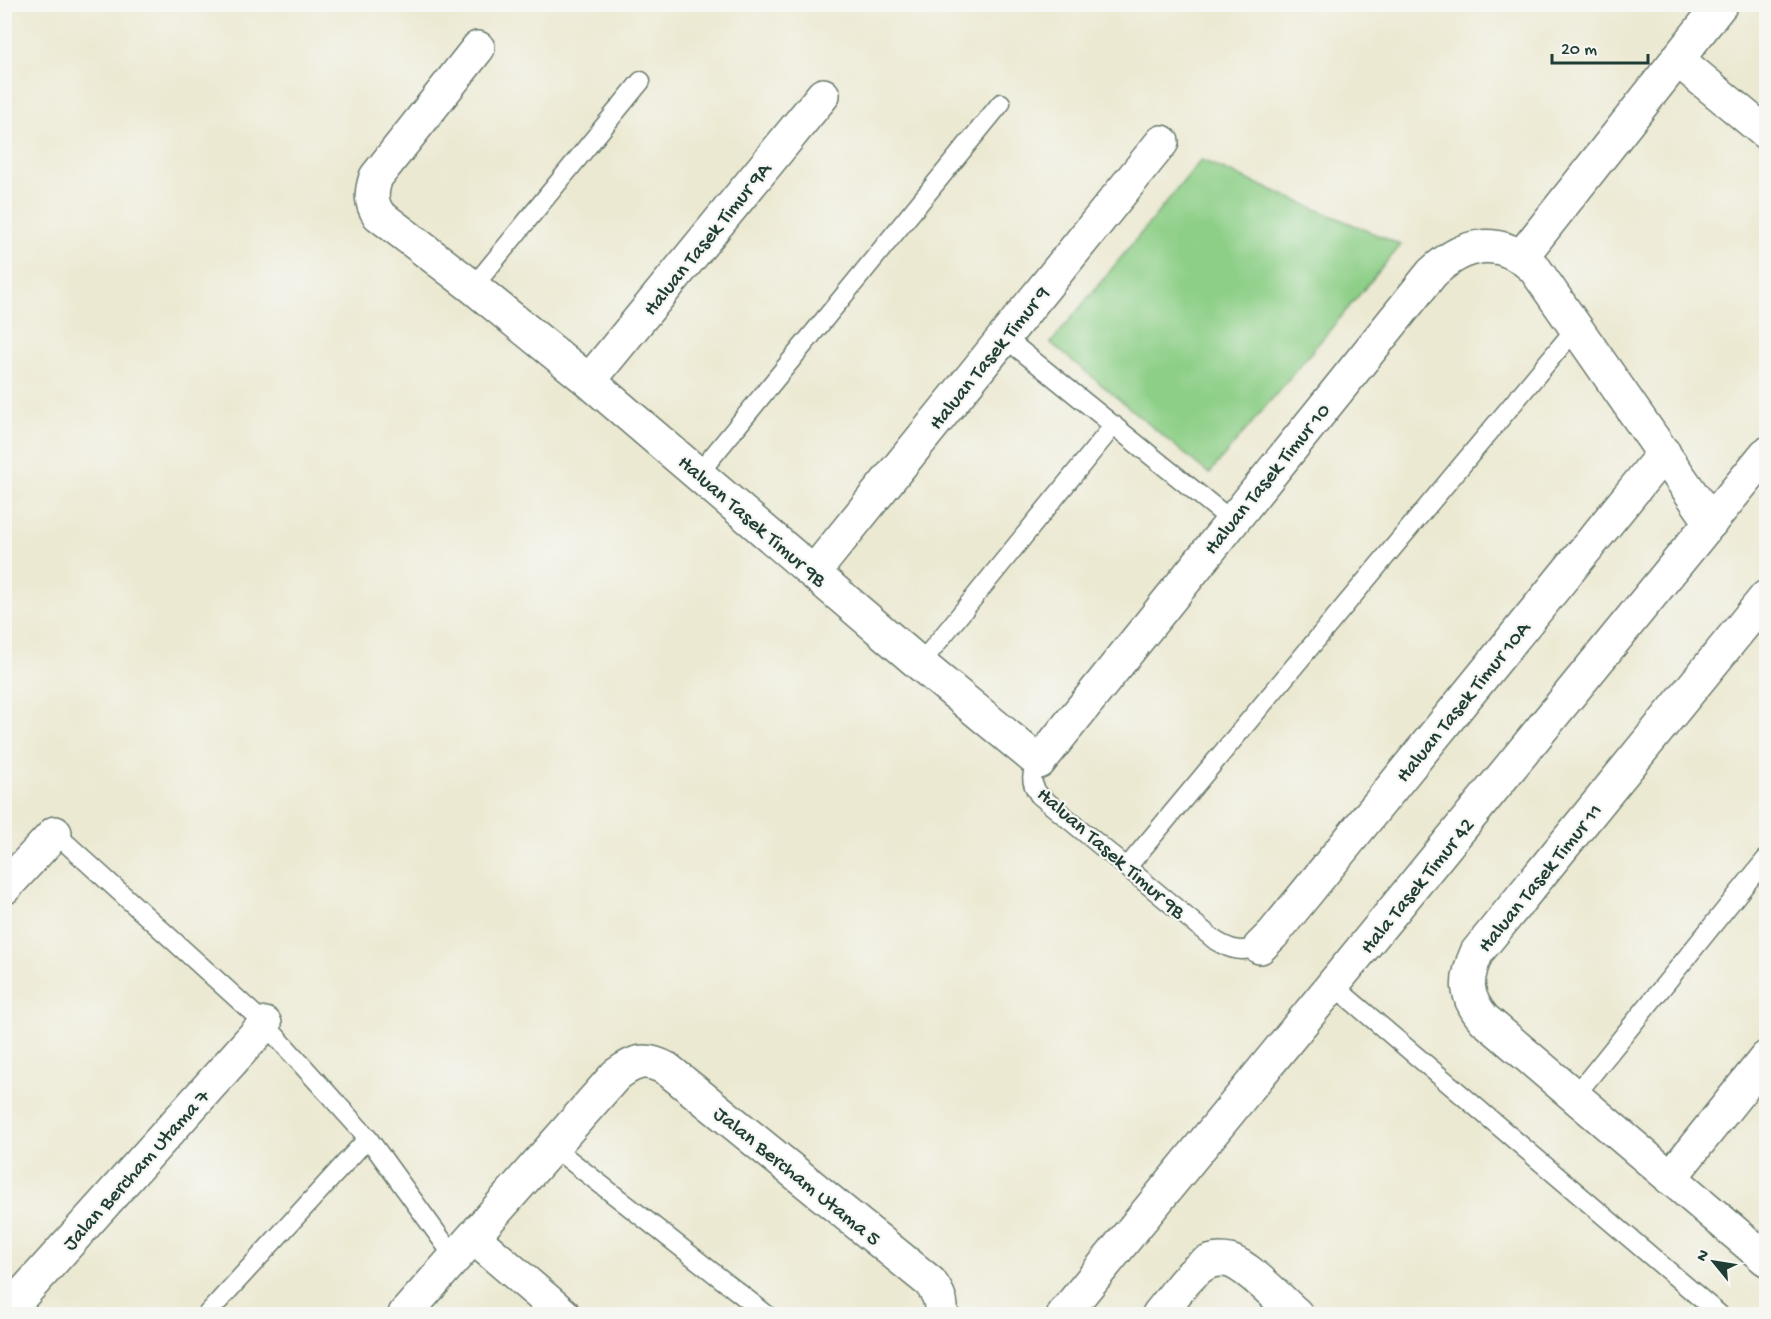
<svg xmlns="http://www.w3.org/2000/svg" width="1771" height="1319" font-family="'Gochi Hand',sans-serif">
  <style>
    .park { fill: #8dcf87; stroke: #56865e; stroke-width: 1.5 }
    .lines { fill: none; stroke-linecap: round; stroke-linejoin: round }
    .service-casing { stroke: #67796b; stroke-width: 21 }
    .minor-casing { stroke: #67796b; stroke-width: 36 }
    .tertiary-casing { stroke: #67796b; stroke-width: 36 }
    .service { stroke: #fff; stroke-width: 18 }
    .minor { stroke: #fff; stroke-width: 33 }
    .tertiary { stroke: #fff; stroke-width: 33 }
    .labels { text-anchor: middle; stroke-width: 4.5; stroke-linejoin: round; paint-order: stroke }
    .street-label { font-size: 21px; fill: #1f3d34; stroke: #f6f6f2 }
  </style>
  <rect width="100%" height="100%" fill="#f6f6f2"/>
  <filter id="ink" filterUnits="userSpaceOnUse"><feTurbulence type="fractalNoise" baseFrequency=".0167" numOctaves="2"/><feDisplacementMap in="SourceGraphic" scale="12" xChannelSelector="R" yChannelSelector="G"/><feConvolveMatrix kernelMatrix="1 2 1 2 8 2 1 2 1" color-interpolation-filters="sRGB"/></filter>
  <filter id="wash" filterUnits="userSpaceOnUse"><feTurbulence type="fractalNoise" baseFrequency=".008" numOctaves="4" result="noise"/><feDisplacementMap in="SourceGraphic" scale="24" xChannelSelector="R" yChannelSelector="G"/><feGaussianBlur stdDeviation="1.35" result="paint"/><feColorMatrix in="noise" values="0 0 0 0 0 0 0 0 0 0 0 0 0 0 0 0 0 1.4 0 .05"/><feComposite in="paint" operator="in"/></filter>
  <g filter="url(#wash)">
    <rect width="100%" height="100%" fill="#ece9d2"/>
    <!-- park -->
    <path class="park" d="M 1201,160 L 1401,245 L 1209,474 L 1051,343 Z"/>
  </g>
  <g filter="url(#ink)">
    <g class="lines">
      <defs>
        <path id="service" d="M 473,287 L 641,81
          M 1004,337 L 1232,521
          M 699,473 L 1001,103
          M 920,664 L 1114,425
          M 1039,762 C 1030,774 1030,782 1039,795 L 1216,941 C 1233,951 1241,952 1260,947
          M 55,833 L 265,1024 L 368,1138 L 455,1258
          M 1128,866 L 1576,328
          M 1334,986 L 1719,1314
          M 1574,1097 L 1766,859
          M 553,1147 L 766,1314
          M 207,1314 L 368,1138"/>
        <path id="minor" d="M 478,48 L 376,177 C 371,192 370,202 379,215 L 473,287 L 589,381 L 920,664 L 1039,762 L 1432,273 C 1465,242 1500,235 1535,269 L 1711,522
          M 1677,59 L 1766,133
          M 1522,256 L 1721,4
          M 589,381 L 823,95
          M 814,572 L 1162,142
          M 1766,597 L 1477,952 C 1465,979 1464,996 1484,1019 L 1766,1259
          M 4,888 L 55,833
          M 1260,947 L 1273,934 L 1664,453
          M 1670,1178 L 1766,1058
          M 473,1237 L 563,1314
          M 5,1314 L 265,1024
          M 405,1314 L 616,1075 C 635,1061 645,1057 667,1069 L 930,1282 C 938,1293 942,1301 941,1314
          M 1159,1314 C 1172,1299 1186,1276 1203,1265 C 1211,1260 1221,1259 1230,1261 C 1249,1267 1281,1301 1296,1314"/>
        <path id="tertiary" d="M 1064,1314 L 1766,454"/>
      </defs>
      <!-- service casing -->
      <use href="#service" class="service-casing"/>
      <!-- minor casing -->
      <use href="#minor" class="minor-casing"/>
      <!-- tertiary casing -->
      <use href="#tertiary" class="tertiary-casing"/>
      <!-- service -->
      <use href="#service" class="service"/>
      <!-- minor -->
      <use href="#minor" class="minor"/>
      <!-- tertiary -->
      <use href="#tertiary" class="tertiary"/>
    </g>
  </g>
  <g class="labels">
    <!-- street labels -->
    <g class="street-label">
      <text transform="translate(706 238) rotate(-51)" y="7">Haluan Tasek Timur 9A</text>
      <text transform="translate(988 357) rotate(-51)" y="7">Haluan Tasek Timur 9</text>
      <text transform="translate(1266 478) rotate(-51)" y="7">Haluan Tasek Timur 10</text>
      <text transform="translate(753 520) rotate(41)" y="7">Haluan Tasek Timur 9B</text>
      <text transform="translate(1462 701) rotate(-51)" y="7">Haluan Tasek Timur 10A</text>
      <text transform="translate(1112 852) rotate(41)" y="7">Haluan Tasek Timur 9B</text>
      <text transform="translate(1539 877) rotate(-51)" y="7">Haluan Tasek Timur 11</text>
      <text transform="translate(1416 885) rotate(-51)" y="7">Hala Tasek Timur 42</text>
      <text transform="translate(135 1169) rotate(-48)" y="7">Jalan Bercham Utama 7</text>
      <text transform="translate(798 1175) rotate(39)" y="7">Jalan Bercham Utama 5</text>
    </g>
  </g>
  <!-- margin -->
  <rect width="1771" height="1319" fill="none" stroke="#f6f6f2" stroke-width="24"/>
  <!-- north arrow -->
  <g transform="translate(1714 1262) rotate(300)" stroke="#f6f6f2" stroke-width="4.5" paint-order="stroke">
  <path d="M0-4.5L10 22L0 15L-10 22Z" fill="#1f3d34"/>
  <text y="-9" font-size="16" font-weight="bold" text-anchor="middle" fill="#1f3d34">N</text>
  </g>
  <!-- scale -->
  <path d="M1552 54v9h96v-9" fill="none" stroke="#1f3d34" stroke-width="3"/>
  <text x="1561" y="54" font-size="18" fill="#1f3d34" stroke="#f6f6f2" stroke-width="4.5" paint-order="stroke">20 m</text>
</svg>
